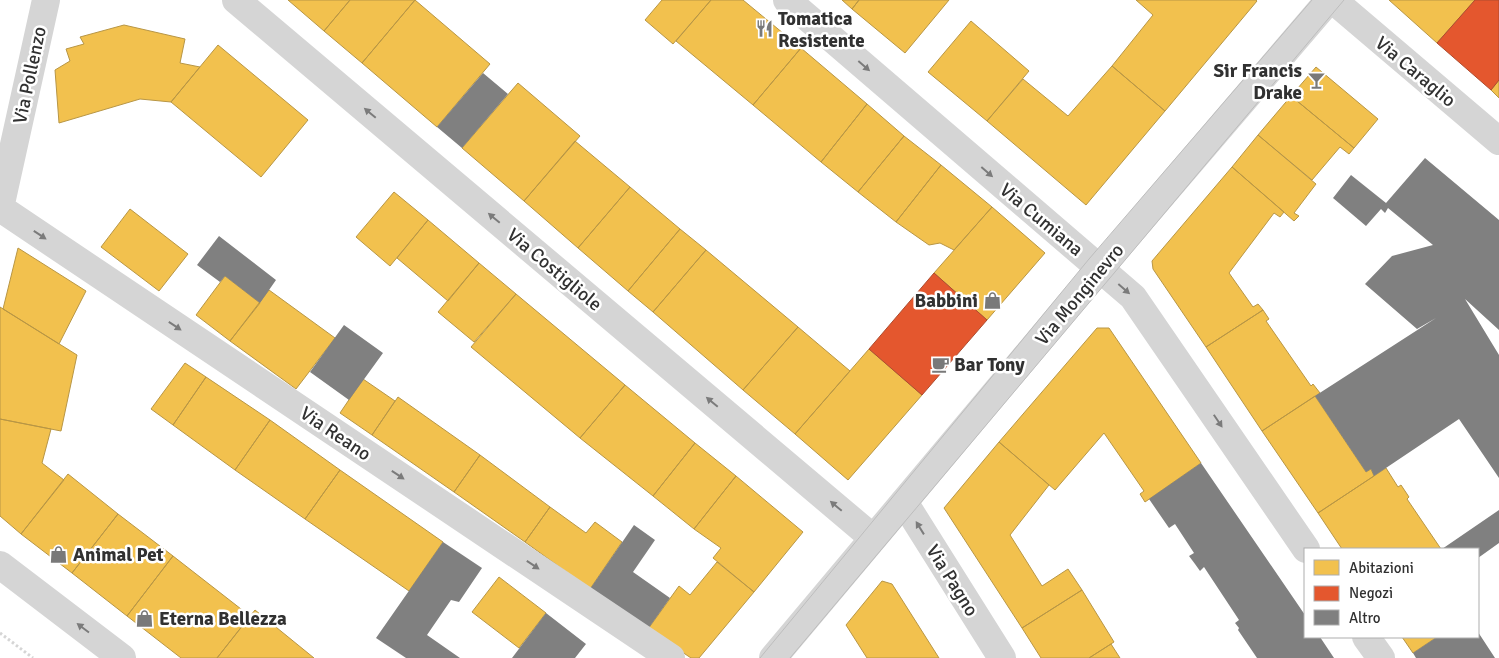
<svg xmlns="http://www.w3.org/2000/svg" width="1499" height="658" font-family="Signika,sans-serif">
  <style>
    .homes { fill: #f2c14e; stroke: #b89645 }
    .shops { fill: #e4572e; stroke: #ae4c2f }
    .building { fill: #808080 }
    .lines { fill: none; stroke-linecap: round; stroke-linejoin: round }
    .path { stroke: #d5d5d5; stroke-width: 3; stroke-dasharray: 2.5 2.5; stroke-linecap: butt }
    .minor { stroke: #d5d5d5; stroke-width: 28 }
    .tertiary { stroke: #d5d5d5; stroke-width: 28 }
    .tram { stroke: #bdbdbd; stroke-width: 1 }
    .oneway { fill: #7b7b7b }
    .labels { text-anchor: middle; stroke-width: 5; stroke-linejoin: round; paint-order: stroke }
    .poi-label { font-size: 19px; font-weight: bold; fill: #313131; stroke: #fff; text-anchor: start }
    .street-label { font-size: 19px; fill: #313131; stroke: #fff }
  </style>
  <rect width="100%" height="100%" fill="#fff"/>
  <!-- homes -->
  <path class="homes" d="M 288,0 L 350,0 L 324,31 Z
    M 350,0 L 415,0 L 362,63 L 324,31 Z
    M 415,0 L 490,64 L 437,127 L 362,63 Z
    M 662,0 L 711,0 L 673,44 L 645,20 Z
    M 711,0 L 743,0 L 801,48 L 753,105 L 676,41 Z
    M 842,0 L 859,0 L 852,9 Z
    M 859,0 L 949,0 L 905,53 L 852,9 Z
    M 1136,0 L 1256,0 L 1257,1 L 1165,111 L 1112,66 L 1153,15 Z
    M 1389,0 L 1475,0 L 1437,43 Z
    M 971,21 L 1029,71 L 987,121 L 928,72 Z
    M 124,25 L 185,39 L 180,63 L 200,67 L 171,102 L 140,99 L 59,123 L 55,70 L 70,61 L 66,49 L 84,44 L 80,37 Z
    M 218,45 L 308,120 L 261,177 L 171,102 Z
    M 801,48 L 867,104 L 821,162 L 753,105 Z
    M 1112,66 L 1165,111 L 1086,205 L 987,121 L 1023,79 L 1068,116 Z
    M 1316,67 L 1378,119 L 1354,148 L 1291,96 Z
    M 1499,80 L 1499,98 L 1491,90 Z
    M 518,83 L 580,136 L 524,201 L 462,148 Z
    M 1291,96 L 1354,148 L 1349,154 L 1340,147 L 1312,180 L 1258,135 Z
    M 867,104 L 904,136 L 858,192 L 821,162 Z
    M 1258,135 L 1316,184 L 1294,213 L 1299,216 L 1294,221 L 1232,167 Z
    M 904,136 L 941,165 L 896,222 L 858,192 Z
    M 575,141 L 630,187 L 578,248 L 524,201 Z
    M 941,165 L 992,207 L 954,250 L 940,243 L 929,245 L 896,222 Z
    M 1232,167 L 1284,212 L 1280,217 L 1274,213 L 1229,273 L 1253,307 L 1258,304 L 1263,310 L 1206,347 L 1153,269 L 1152,261 Z
    M 630,187 L 680,229 L 628,291 L 578,248 Z
    M 394,192 L 428,220 L 390,266 L 356,237 Z
    M 992,207 L 1045,253 L 987,320 L 934,273 Z
    M 130,209 L 188,254 L 159,291 L 101,247 Z
    M 428,220 L 479,263 L 448,301 L 397,258 Z
    M 680,229 L 706,250 L 653,312 L 628,291 Z
    M 18,248 L 86,291 L 59,344 L 3,309 Z
    M 706,250 L 798,327 L 743,390 L 653,312 Z
    M 479,263 L 516,294 L 474,342 L 438,312 Z
    M 225,276 L 260,303 L 230,341 L 196,315 Z
    M 269,290 L 335,338 L 296,389 L 230,341 Z
    M 516,294 L 625,385 L 580,438 L 471,347 Z
    M 0,307 L 77,355 L 61,431 L 0,419 Z
    M 1263,310 L 1269,319 L 1266,321 L 1311,386 L 1313,384 L 1320,393 L 1262,431 L 1206,347 Z
    M 798,327 L 850,371 L 795,434 L 743,390 Z
    M 1097,328 L 1109,328 L 1201,463 L 1145,502 L 1140,494 L 1144,491 L 1104,433 L 1055,490 L 999,442 Z
    M 869,349 L 922,395 L 848,480 L 795,434 Z
    M 185,363 L 206,377 L 173,425 L 151,409 Z
    M 206,377 L 270,420 L 235,470 L 173,425 Z
    M 363,379 L 395,401 L 372,435 L 340,413 Z
    M 625,385 L 695,443 L 653,496 L 580,438 Z
    M 1315,396 L 1366,472 L 1371,469 L 1374,476 L 1318,513 L 1262,431 Z
    M 398,397 L 480,455 L 454,492 L 372,435 Z
    M 0,419 L 51,429 L 42,463 L 64,480 L 21,534 L 0,516 Z
    M 270,420 L 340,470 L 305,519 L 235,470 Z
    M 999,442 L 1049,485 L 1010,535 L 1042,586 L 1068,569 L 1082,590 L 1022,628 L 944,508 Z
    M 695,443 L 736,476 L 694,529 L 653,496 Z
    M 480,455 L 550,507 L 525,542 L 454,492 Z
    M 1386,468 L 1398,487 L 1401,485 L 1409,497 L 1407,499 L 1441,549 L 1342,549 L 1318,513 Z
    M 340,470 L 443,542 L 409,591 L 305,519 Z
    M 68,474 L 118,514 L 72,573 L 21,534 Z
    M 736,476 L 803,532 L 754,592 L 713,558 L 721,548 L 694,529 Z
    M 550,507 L 586,533 L 595,522 L 622,542 L 590,589 L 525,542 Z
    M 118,514 L 173,556 L 127,616 L 72,573 Z
    M 173,556 L 250,616 L 217,658 L 181,658 L 127,616 Z
    M 717,562 L 754,592 L 699,658 L 691,658 L 648,629 L 679,586 L 690,595 Z
    M 499,577 L 546,613 L 519,648 L 472,612 Z
    M 882,581 L 892,584 L 939,658 L 867,658 L 846,625 Z
    M 1082,590 L 1114,642 L 1089,658 L 1041,658 L 1022,628 Z
    M 255,610 L 314,658 L 217,658 Z
    M 1402,637 L 1437,637 L 1413,653 Z
    M 1111,644 L 1120,658 L 1089,658 Z"/>
  <!-- shops -->
  <path class="shops" d="M 1475,0 L 1499,0 L 1499,80 L 1491,90 L 1437,43 Z
    M 934,273 L 987,320 L 922,395 L 869,349 Z"/>
  <!-- building -->
  <path class="building" d="M 483,73 L 508,94 L 462,148 L 437,127 Z
    M 1425,158 L 1499,220 L 1499,330 L 1465,299 L 1499,355 L 1499,478 L 1459,419 L 1374,476 L 1371,469 L 1366,472 L 1315,396 L 1436,318 L 1417,329 L 1365,284 L 1392,256 L 1433,245 L 1388,208 L 1385,213 L 1381,209 L 1366,226 L 1333,198 L 1351,175 L 1386,203 Z
    M 219,236 L 276,280 L 260,303 L 225,276 L 220,282 L 197,265 Z
    M 344,325 L 383,353 L 349,400 L 310,372 Z
    M 1201,463 L 1305,615 L 1305,637 L 1320,637 L 1334,658 L 1257,658 L 1238,630 L 1239,628 L 1235,623 L 1239,620 L 1204,567 L 1200,571 L 1195,564 L 1189,556 L 1194,553 L 1175,524 L 1169,528 L 1149,499 Z
    M 1499,510 L 1499,543 L 1478,558 L 1478,549 L 1442,549 Z
    M 634,525 L 655,540 L 633,572 L 670,598 L 648,629 L 590,589 Z
    M 443,542 L 482,568 L 459,602 L 451,600 L 427,635 L 460,658 L 406,658 L 376,638 Z
    M 546,613 L 586,644 L 575,658 L 512,658 Z
    M 1478,632 L 1495,658 L 1416,658 L 1413,653 L 1437,637 L 1478,637 Z"/>
  <g class="lines">
    <!-- path -->
    <path class="path" d="M 0,633 L 33,658"/>
    <!-- minor -->
    <path class="minor" d="M 236,0 L 873,538
      M 787,0 L 1133,297 L 1306,549
      M 1333,0 L 1499,141
      M 0,208 L 671,658
      M 0,208 L 46,0
      M 904,502 L 1002,658
      M 1366,637 L 1381,658"/>
    <!-- tertiary -->
    <path class="tertiary" d="M 0,565 L 122,658
      M 773,658 L 1100,268 L 1329,0"/>
    <!-- tram -->
    <path class="tram" d="M 760,658 L 1089,259 L 1312,0
      M 790,658 L 1344,0"/>
  </g>
  <!-- one-way arrows -->
  <defs><path id="oneway-solid" d="M-6-.8H1V-3.2L6.5 0L1 3.2V.8H-6Z" transform="scale(1.25)"/></defs>
  <g class="oneway">
    <use href="#oneway-solid" transform="translate(864 66) rotate(41)"/>
    <use href="#oneway-solid" transform="translate(370 113) rotate(-140)"/>
    <use href="#oneway-solid" transform="translate(987 172) rotate(41)"/>
    <use href="#oneway-solid" transform="translate(494 218) rotate(-140)"/>
    <use href="#oneway-solid" transform="translate(40 235) rotate(34)"/>
    <use href="#oneway-solid" transform="translate(1124 289) rotate(41)"/>
    <use href="#oneway-solid" transform="translate(175 326) rotate(34)"/>
    <use href="#oneway-solid" transform="translate(712 402) rotate(-140)"/>
    <use href="#oneway-solid" transform="translate(1218 421) rotate(56)"/>
    <use href="#oneway-solid" transform="translate(398 475) rotate(34)"/>
    <use href="#oneway-solid" transform="translate(836 506) rotate(-140)"/>
    <use href="#oneway-solid" transform="translate(920 528) rotate(-122)"/>
    <use href="#oneway-solid" transform="translate(533 565) rotate(34)"/>
    <use href="#oneway-solid" transform="translate(83 628) rotate(-143)"/>
  </g>
  <!-- icons -->
  <defs>
    <symbol id="restaurant-bare" viewBox="-9 -9 18 18"><path d="M-5-6h1v4h1v-4h1v4h1v-4h1v5L-1.5 .5V6h-2V.5L-5-1ZM5-6V6H3V1.5H1.5Q1.5-4 5-6Z" fill="#797979" stroke="#fff" stroke-width="2.5" paint-order="stroke"/></symbol>
    <symbol id="bar-bare" viewBox="-9 -9 18 18"><path d="M-6-5H6L.8 .8V4.5H3.5V6h-7V4.5H-.8V.8Z" fill="#797979" stroke="#fff" stroke-width="2.5" paint-order="stroke"/></symbol>
    <symbol id="shop-bare" viewBox="-9 -9 18 18"><path d="M-5-2.5h2.3a2.7 3.5 0 0 1 5.4 0H5L5.5 6h-11ZM-1.5-2.5h3a1.5 2.3 0 0 0-3 0Z" fill="#797979" stroke="#fff" stroke-width="2.5" paint-order="stroke"/></symbol>
    <symbol id="cafe-bare" viewBox="-9 -9 18 18"><path d="M-5.5-4.5H6V0H3Q3 3.5 0 3.5H-2.5Q-5.5 3.5-5.5 0ZM3-3.2v2h1.7v-2ZM-6 4.5H4V6H-6Z" fill="#797979" stroke="#fff" stroke-width="2.5" paint-order="stroke"/></symbol>
  </defs>
  <g fill-rule="evenodd">
    <use href="#restaurant-bare" x="752" y="16" width="25" height="25"/>
    <use href="#bar-bare" x="1304" y="68" width="25" height="25"/>
    <use href="#shop-bare" x="980" y="288" width="25" height="25"/>
    <use href="#cafe-bare" x="928" y="352" width="25" height="25"/>
    <use href="#shop-bare" x="46" y="542" width="25" height="25"/>
    <use href="#shop-bare" x="132" y="606" width="25" height="25"/>
  </g>
  <g class="labels">
    <!-- poi labels -->
    <g class="poi-label">
      <text x="778" y="25">Tomatica<tspan x="778" dy="22">Resistente</tspan></text>
      <text x="1302" y="77" text-anchor="end">Sir Francis<tspan x="1302" dy="22">Drake</tspan></text>
      <text x="978" y="307" text-anchor="end">Babbini</text>
      <text x="954" y="371">Bar Tony</text>
      <text x="73" y="561">Animal Pet</text>
      <text x="159" y="625">Eterna Bellezza</text>
    </g>
    <!-- street labels -->
    <g class="street-label">
      <text transform="translate(1416 71) rotate(40)" y="7">Via Caraglio</text>
      <text transform="translate(29 75) rotate(-78)" y="7">Via Pollenzo</text>
      <text transform="translate(1042 219) rotate(40)" y="7">Via Cumiana</text>
      <text transform="translate(555 269) rotate(40)" y="7">Via Costigliole</text>
      <text transform="translate(1079 294) rotate(-50)" y="7">Via Monginevro</text>
      <text transform="translate(336 433) rotate(34)" y="7">Via Reano</text>
      <text transform="translate(953 580) rotate(58)" y="7">Via Pagno</text>
    </g>
  </g>
  <!-- legend -->
  <rect x="1304" y="548" width="175" height="90" fill="#ffffff" stroke="#adadad"/>
  <rect x="1314" y="560" width="25" height="15" fill="#f2c14e" stroke="#adadad"/>
  <text x="1349" y="573" font-size="15" fill="#313131">Abitazioni</text>
  <rect x="1314" y="586" width="25" height="15" fill="#e4572e" stroke="#adadad"/>
  <text x="1349" y="598" font-size="15" fill="#313131">Negozi</text>
  <rect x="1314" y="610" width="25" height="15" fill="#808080" stroke="#adadad"/>
  <text x="1349" y="623" font-size="15" fill="#313131">Altro</text>
</svg>
